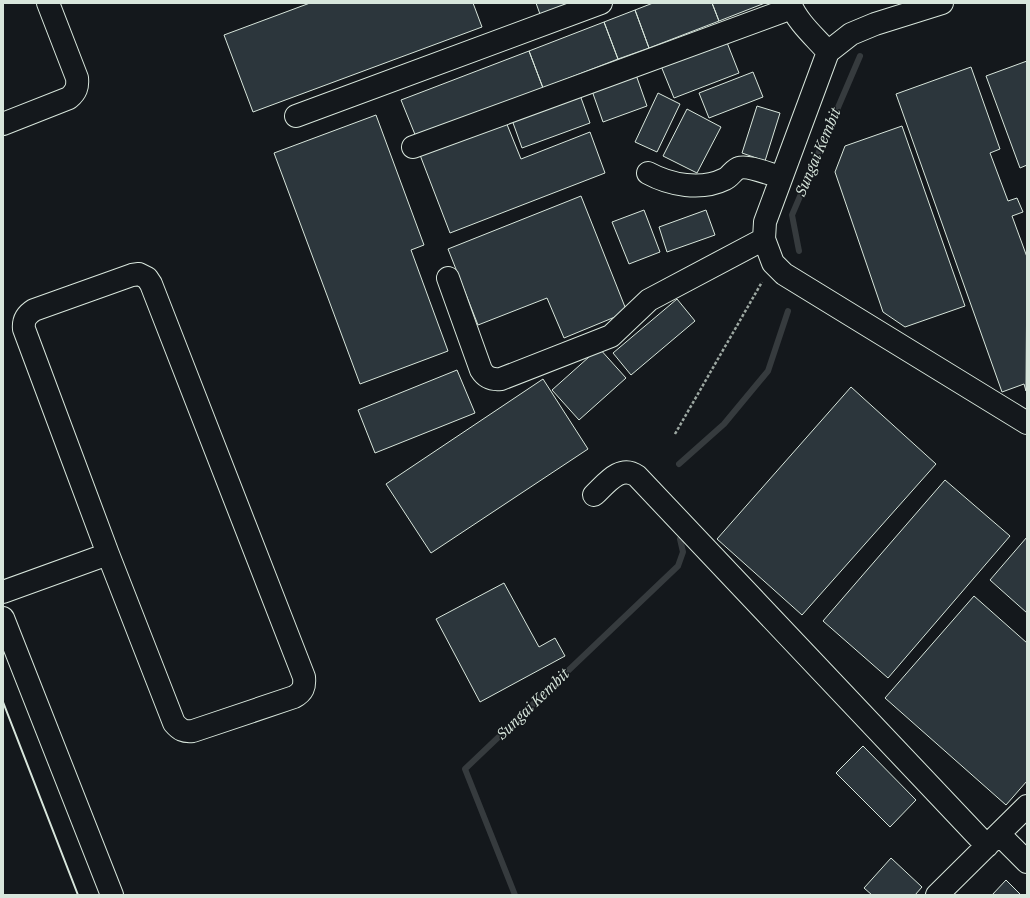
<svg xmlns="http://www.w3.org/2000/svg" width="1030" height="898" font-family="'IBM Plex Serif',serif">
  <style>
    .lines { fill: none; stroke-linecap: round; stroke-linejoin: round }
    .stream { stroke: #363b3e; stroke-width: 6 }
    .building { fill: #2c363c; stroke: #d8e6dc }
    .minor-casing { stroke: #d8e6dc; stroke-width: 24 }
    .path { stroke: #9da8a2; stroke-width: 2.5; stroke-dasharray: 3 2; stroke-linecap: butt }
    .minor { stroke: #14181c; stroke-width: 22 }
    .wall { stroke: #d8e6dc; stroke-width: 2 }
    .labels { text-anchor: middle; stroke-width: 3; stroke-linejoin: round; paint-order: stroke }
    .water-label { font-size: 15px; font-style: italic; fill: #d8e6dc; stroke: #14181c }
  </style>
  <rect width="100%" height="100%" fill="#14181c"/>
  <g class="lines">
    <!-- stream -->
    <path class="stream" d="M 799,251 L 792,215 L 860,56
      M 679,464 L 724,424 L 768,371 L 788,311
      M 515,895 L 465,769 L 678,566 L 683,552 L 680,539"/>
  </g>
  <!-- building -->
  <path class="building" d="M 310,3 L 473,3 L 482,27 L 253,112 L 224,35 Z
    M 536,3 L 578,3 L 541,17 Z
    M 653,3 L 712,3 L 719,21 L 649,48 L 635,10 Z
    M 712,3 L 765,3 L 719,21 Z
    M 635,10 L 649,48 L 618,59 L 604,22 Z
    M 604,22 L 618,59 L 543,88 L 529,51 Z
    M 726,40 L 739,73 L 674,98 L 661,66 Z
    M 529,51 L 543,88 L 416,137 L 401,100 Z
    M 1027,61 L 1027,165 L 1020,168 L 986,76 Z
    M 971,67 L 1000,149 L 990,153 L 1008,201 L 1017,198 L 1023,212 L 1012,216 L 1027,257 L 1026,391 L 1024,384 L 1002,392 L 896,94 Z
    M 635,72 L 647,106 L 603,122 L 591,88 Z
    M 753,72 L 763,97 L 709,118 L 699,93 Z
    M 658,93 L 680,104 L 657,152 L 635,142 Z
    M 580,95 L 590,123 L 522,148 L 512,120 Z
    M 757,106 L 780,113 L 765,161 L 742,153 Z
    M 687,109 L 721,127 L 697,173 L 663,156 Z
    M 376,115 L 424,245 L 411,250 L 448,351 L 360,384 L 274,153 Z
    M 506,122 L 521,159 L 590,132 L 605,173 L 450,233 L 420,155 Z
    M 902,126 L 965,306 L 905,327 L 883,312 L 835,172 L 845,146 Z
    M 581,196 L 627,312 L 564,338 L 547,298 L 478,325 L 448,249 Z
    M 644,210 L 660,252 L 629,264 L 612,222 Z
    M 706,210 L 715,235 L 667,252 L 659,227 Z
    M 677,299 L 695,321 L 631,375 L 613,353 Z
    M 599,348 L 626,378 L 579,420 L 552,390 Z
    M 457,370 L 475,413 L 375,453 L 358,410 Z
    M 543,379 L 588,449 L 431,553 L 386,484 Z
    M 851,387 L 936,464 L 802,615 L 717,539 Z
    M 945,480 L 1010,536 L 888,678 L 823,621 Z
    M 1027,537 L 1027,613 L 990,580 Z
    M 504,583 L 539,647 L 555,638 L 565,656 L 480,702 L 436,619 Z
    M 974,596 L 1027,643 L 1027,781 L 1006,805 L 885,698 Z
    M 863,746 L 916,800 L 890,827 L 836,773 Z
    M 891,858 L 922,887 L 915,895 L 872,895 L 864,888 Z
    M 1006,880 L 1021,895 L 992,895 Z"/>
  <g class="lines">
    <defs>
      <path id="minor" d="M 790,3 C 797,22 815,37 828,52
        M 828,52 L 765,222 L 764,239 L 773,263 L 784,274 L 1027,423
        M 828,52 L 851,34 L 875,24 L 942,3
        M 296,116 L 601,3
        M 3,124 L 69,98 C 76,92 78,87 77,78 L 48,3
        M 413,147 L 792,8
        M 648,173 C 670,185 701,191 725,179 C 730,177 734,169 739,168 C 748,165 772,175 781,177
        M 139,274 L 147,278 L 151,284 L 304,677 C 305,687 303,692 294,697 L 193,731 C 184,732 180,730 174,723 L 108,554 L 24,329 C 23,320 26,315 34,310 L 132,275 Z
        M 448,278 L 481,370 C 486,378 492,380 501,379 L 611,336 L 649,300 L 764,239
        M 594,495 C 606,484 620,464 637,476 L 987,846
        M 3,592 L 108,554
        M 3,618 L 112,895
        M 999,834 L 1027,862
        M 937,895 L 1027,806"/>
    </defs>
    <!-- minor casing -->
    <use href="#minor" class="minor-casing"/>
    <!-- path -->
    <path class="path" d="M 675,434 L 762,282"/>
    <!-- minor -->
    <use href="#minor" class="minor"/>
    <!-- wall -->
    <path class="wall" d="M 3,702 L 78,895"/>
  </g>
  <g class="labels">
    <!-- water labels -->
    <g class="water-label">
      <text transform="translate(818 152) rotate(-67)" y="5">Sungai Kembit</text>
      <text transform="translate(533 704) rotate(-44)" y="5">Sungai Kembit</text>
    </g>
  </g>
  <!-- border -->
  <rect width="1030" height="898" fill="none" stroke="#d8e6dc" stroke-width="8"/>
</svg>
